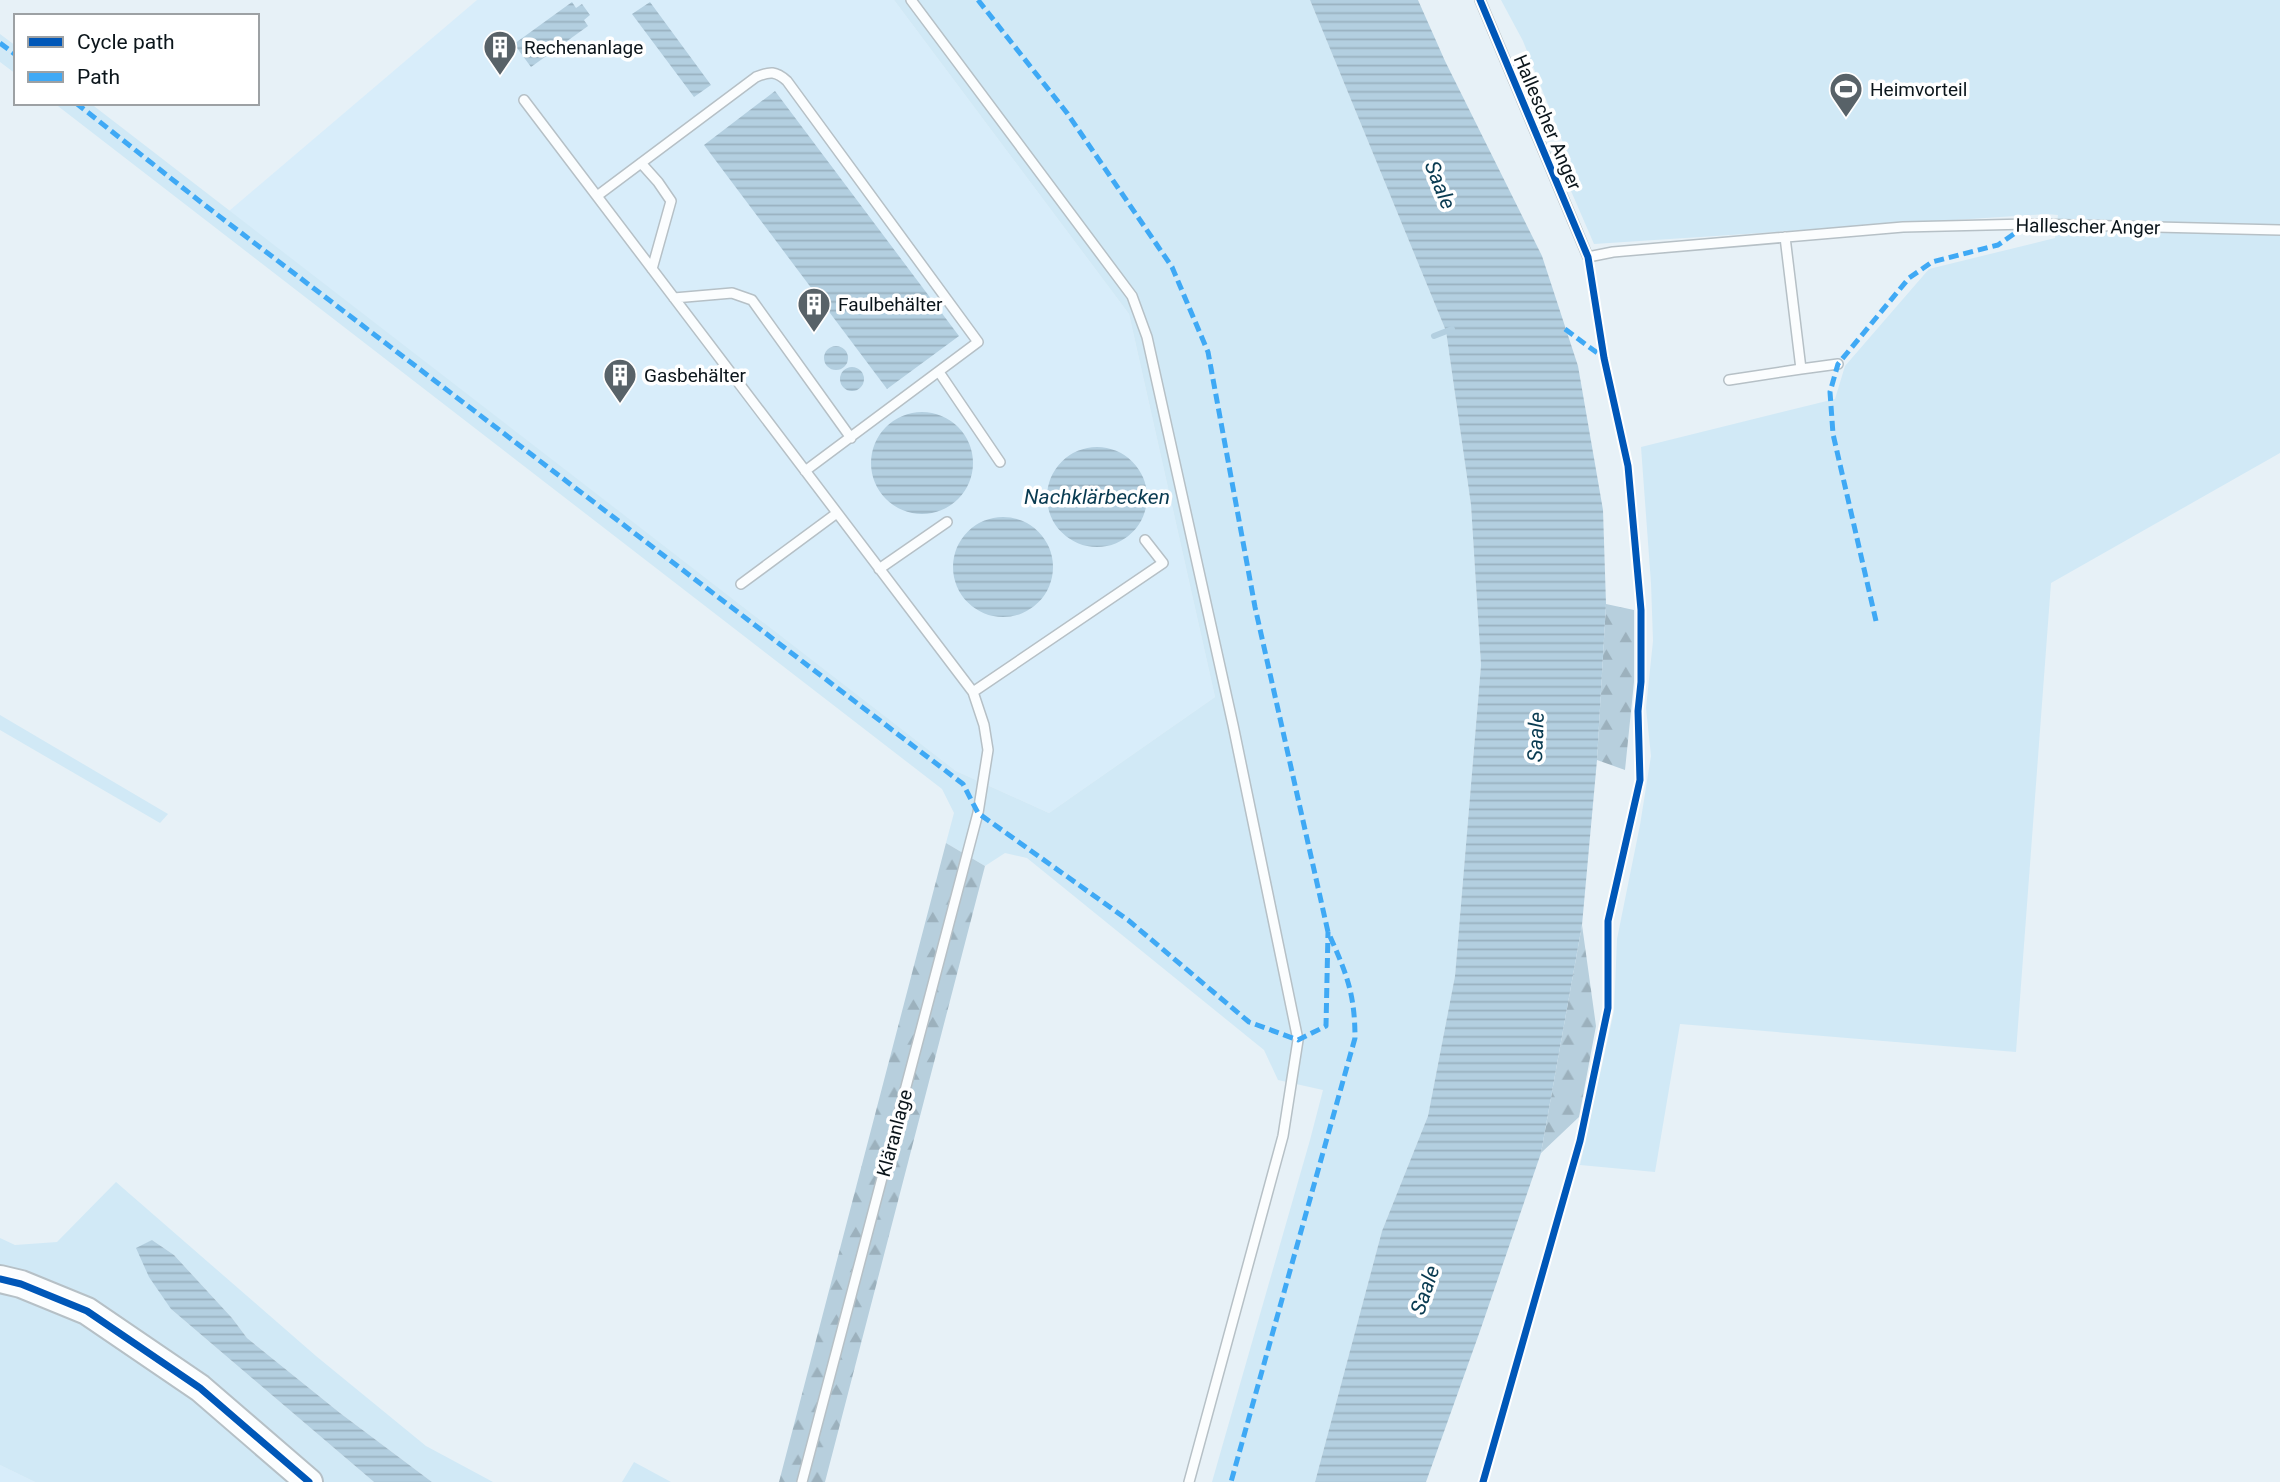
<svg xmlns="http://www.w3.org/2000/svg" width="2280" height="1482" font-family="Roboto,sans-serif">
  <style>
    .built { fill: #d8edfa }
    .grass { fill: #d1e9f6 }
    .forest { fill: url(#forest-firs) }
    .water { fill: url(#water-rules) }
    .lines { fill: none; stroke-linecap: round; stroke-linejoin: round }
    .stream { stroke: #b3cfe0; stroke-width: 6 }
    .lane-casing { stroke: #b6c0c6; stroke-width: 12 }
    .secondary-casing { stroke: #b6c0c6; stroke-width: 30 }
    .lane { stroke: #fbfdfe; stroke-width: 9 }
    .secondary { stroke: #fbfdfe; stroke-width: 26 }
    .quiet { stroke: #3fa9f5; stroke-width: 5; stroke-dasharray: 10 5; stroke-linecap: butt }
    .cycleway-casing { stroke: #fff; stroke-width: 11 }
    .cycleway { stroke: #0057b8; stroke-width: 7 }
    .labels { text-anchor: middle; stroke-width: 7; stroke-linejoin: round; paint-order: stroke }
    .poi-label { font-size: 19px; fill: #0b151b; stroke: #fff; text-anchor: start }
    .street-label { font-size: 19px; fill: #0b151b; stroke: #fff }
    .water-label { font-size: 21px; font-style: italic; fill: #093b51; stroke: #fff }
  </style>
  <defs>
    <pattern id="forest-firs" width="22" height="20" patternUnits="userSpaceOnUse" patternTransform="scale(1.75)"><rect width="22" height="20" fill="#b7cfdd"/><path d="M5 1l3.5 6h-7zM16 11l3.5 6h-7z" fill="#9cb1bd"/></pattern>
    <pattern id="water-rules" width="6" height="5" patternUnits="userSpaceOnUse" patternTransform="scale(1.75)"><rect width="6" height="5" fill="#b3cfe0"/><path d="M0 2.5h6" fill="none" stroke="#99b1c0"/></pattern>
  </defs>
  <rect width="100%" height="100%" fill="#e7f1f7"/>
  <!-- built -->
  <path class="built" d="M 477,0 L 894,0 L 1129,314 L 1215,697 L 1049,813 L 956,771 L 229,211 Z
    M 0,1465 L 35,1482 L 0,1482 Z"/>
  <!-- grass -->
  <path class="grass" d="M 894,0 L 1310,0 L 1446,331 L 1471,505 L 1481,665 L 1455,976 L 1428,1116 L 1382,1231 L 1315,1482 L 1212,1482 L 1310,1140 L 1323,1090 L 1278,1080 L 1264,1050 L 1027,858 L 1005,853 L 985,866 L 946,843 L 954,813 L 942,789 L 54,103 L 90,103 L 956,771 L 1049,813 L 1215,697 L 1129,314 Z
    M 1501,0 L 2280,0 L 2280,453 L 2051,583 L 2016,1052 L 1680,1024 L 1655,1172 L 1580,1165 L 1614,1011 L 1617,939 L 1640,825 L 1651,756 L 1646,708 L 1653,641 L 1651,583 L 1641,447 L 1835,399 L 1845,366 L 1929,269 L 2055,238 L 2058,215 L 2046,214 L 1594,244 L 1568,184 L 1573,168 L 1523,41 Z
    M 0,34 L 16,46 L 16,74 L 0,62 Z
    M 0,715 L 168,814 L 160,823 L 0,730 Z
    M 116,1182 L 316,1356 L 426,1446 L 493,1482 L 432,1482 L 340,1413 L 247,1338 L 232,1318 L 174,1255 L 152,1240 L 171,1309 L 374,1482 L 35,1482 L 0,1465 L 0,1238 L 15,1245 L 57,1242 Z
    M 634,1462 L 671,1482 L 622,1482 Z"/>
  <!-- forest -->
  <path class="forest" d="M 1606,604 L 1634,610 L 1634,682 L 1625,770 L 1597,760 Z
    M 946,843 L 985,866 L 825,1482 L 779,1482 Z
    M 1582,925 L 1596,1026 L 1579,1117 L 1541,1153 Z"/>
  <!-- water -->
  <path class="water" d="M 1310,0 L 1418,0 L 1445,61 L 1542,256 L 1578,366 L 1603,510 L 1606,604 L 1597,760 L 1582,925 L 1541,1153 L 1480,1331 L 1426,1482 L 1315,1482 L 1382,1231 L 1428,1116 L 1455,976 L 1481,665 L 1471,505 L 1446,331 Z
    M 572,2 L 576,8 L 582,4 L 590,15 L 584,20 L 588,26 L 531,67 L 514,44 Z
    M 650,2 L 711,85 L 694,97 L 632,14 Z
    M 775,91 L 959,336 L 887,389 L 704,145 Z
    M824 358a12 12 0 1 1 24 0a12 12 0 1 1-24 0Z
    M840 379a12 12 0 1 1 24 0a12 12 0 1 1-24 0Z
    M871 463a51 51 0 1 1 102 0a51 51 0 1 1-102 0Z
    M1047 497a50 50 0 1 1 100 0a50 50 0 1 1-100 0Z
    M953 567a50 50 0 1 1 100 0a50 50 0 1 1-100 0Z
    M 152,1240 L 174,1255 L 232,1318 L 247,1338 L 340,1413 L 432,1482 L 374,1482 L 171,1309 L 149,1277 L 136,1248 Z"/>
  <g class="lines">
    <!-- stream -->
    <path class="stream" d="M 1434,336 L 1452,329"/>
    <defs>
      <path id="lane" d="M 911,0 L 1132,296 L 1147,337 L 1233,725 L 1298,1040 L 1283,1136 L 1189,1482
        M 1480,0 L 1588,257 L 1613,252 L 1903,227 L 2028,224 L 2280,230
        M 524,100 L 973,692 L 984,725 L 988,750 L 978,813 L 802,1482
        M 641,163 L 658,182 L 671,201 L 652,269
        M 597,196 L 756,77 C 770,71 776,71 787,81 L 978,342 L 805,471
        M 1785,237 L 1801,369 L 1838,364
        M 674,298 L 732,293 L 752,300 L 851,438
        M 939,372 L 1000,462
        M 1729,380 L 1801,369
        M 879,569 L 947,522
        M 741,584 L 837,513
        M 973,692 L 1163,563 L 1145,540"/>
      <path id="secondary" d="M 0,1279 L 21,1284 L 87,1311 L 200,1388 L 309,1482"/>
    </defs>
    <!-- lane casing -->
    <use href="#lane" class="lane-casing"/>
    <!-- secondary casing -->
    <use href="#secondary" class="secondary-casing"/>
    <!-- lane -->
    <use href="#lane" class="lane"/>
    <!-- secondary -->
    <use href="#secondary" class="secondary"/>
    <!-- quiet -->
    <path class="quiet" d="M 978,0 L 1067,113 L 1172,267 L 1208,352 L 1255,607 L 1328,932 C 1346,972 1355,993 1355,1038 L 1231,1482
      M 0,43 L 16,55
      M 76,103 L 202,203 L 963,784 L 978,813 L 1128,920 L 1249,1022 L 1298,1040 L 1326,1026 L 1328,932
      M 1565,329 L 1604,358
      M 1876,621 L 1833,434 L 1830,392 L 1838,364 L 1909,278 L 1932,262 L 1998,245 L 2028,224"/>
    <defs>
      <path id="cycleway" d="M 1480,0 L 1588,257 L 1604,358 L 1628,466 L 1641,610 L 1641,682 L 1638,711 L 1640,780 L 1608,921 L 1608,1008 L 1580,1141 L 1483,1482
        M 0,1279 L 21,1284 L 87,1311 L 200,1388 L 309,1482"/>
    </defs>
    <!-- cycleway casing -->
    <use href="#cycleway" class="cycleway-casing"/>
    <!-- cycleway -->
    <use href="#cycleway" class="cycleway"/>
  </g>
  <!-- icons -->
  <defs>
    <symbol id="building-pin" viewBox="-11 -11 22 30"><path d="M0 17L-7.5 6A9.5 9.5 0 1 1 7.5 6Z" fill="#586268" stroke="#fff"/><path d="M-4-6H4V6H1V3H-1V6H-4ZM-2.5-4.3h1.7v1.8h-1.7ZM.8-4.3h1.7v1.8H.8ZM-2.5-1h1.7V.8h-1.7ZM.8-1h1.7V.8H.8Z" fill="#fff"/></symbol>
    <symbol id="stadium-pin" viewBox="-11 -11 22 30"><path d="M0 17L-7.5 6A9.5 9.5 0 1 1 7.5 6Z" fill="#586268" stroke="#fff"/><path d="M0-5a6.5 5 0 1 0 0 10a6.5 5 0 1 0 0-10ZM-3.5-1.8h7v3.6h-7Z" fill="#fff"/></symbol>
  </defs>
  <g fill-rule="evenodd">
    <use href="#building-pin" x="481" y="28" width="38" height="52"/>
    <use href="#stadium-pin" x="1827" y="70" width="38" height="52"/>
    <use href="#building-pin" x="795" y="285" width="38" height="52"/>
    <use href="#building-pin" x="601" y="356" width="38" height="52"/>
  </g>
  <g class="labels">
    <!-- poi labels -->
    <g class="poi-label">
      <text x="524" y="54">Rechenanlage</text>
      <text x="1870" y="96">Heimvorteil</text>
      <text x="838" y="311">Faulbehälter</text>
      <text x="644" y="382">Gasbehälter</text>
    </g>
    <!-- street labels -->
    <g class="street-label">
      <text transform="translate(1548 122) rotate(67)" y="7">Hallescher Anger</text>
      <text transform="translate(2088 226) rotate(1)" y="7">Hallescher Anger</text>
      <text transform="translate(894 1133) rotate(-75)" y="7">Kläranlage</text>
    </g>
    <!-- water labels -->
    <g class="water-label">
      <text transform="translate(1440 185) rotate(68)" y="7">Saale</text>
      <text x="1097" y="504">Nachklärbecken</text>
      <text transform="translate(1536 737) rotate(-88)" y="7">Saale</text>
      <text transform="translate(1425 1290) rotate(-71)" y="7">Saale</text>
    </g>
  </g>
  <!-- legend -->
  <rect x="14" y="14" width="245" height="91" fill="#ffffff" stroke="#9da1a4" stroke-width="2"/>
  <rect x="28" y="37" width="35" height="10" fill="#0057b8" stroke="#9da1a4" stroke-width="2"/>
  <text x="77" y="49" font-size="21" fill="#0b151b">Cycle path</text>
  <rect x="28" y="72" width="35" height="10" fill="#3fa9f5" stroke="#9da1a4" stroke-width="2"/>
  <text x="77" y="84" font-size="21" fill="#0b151b">Path</text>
</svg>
